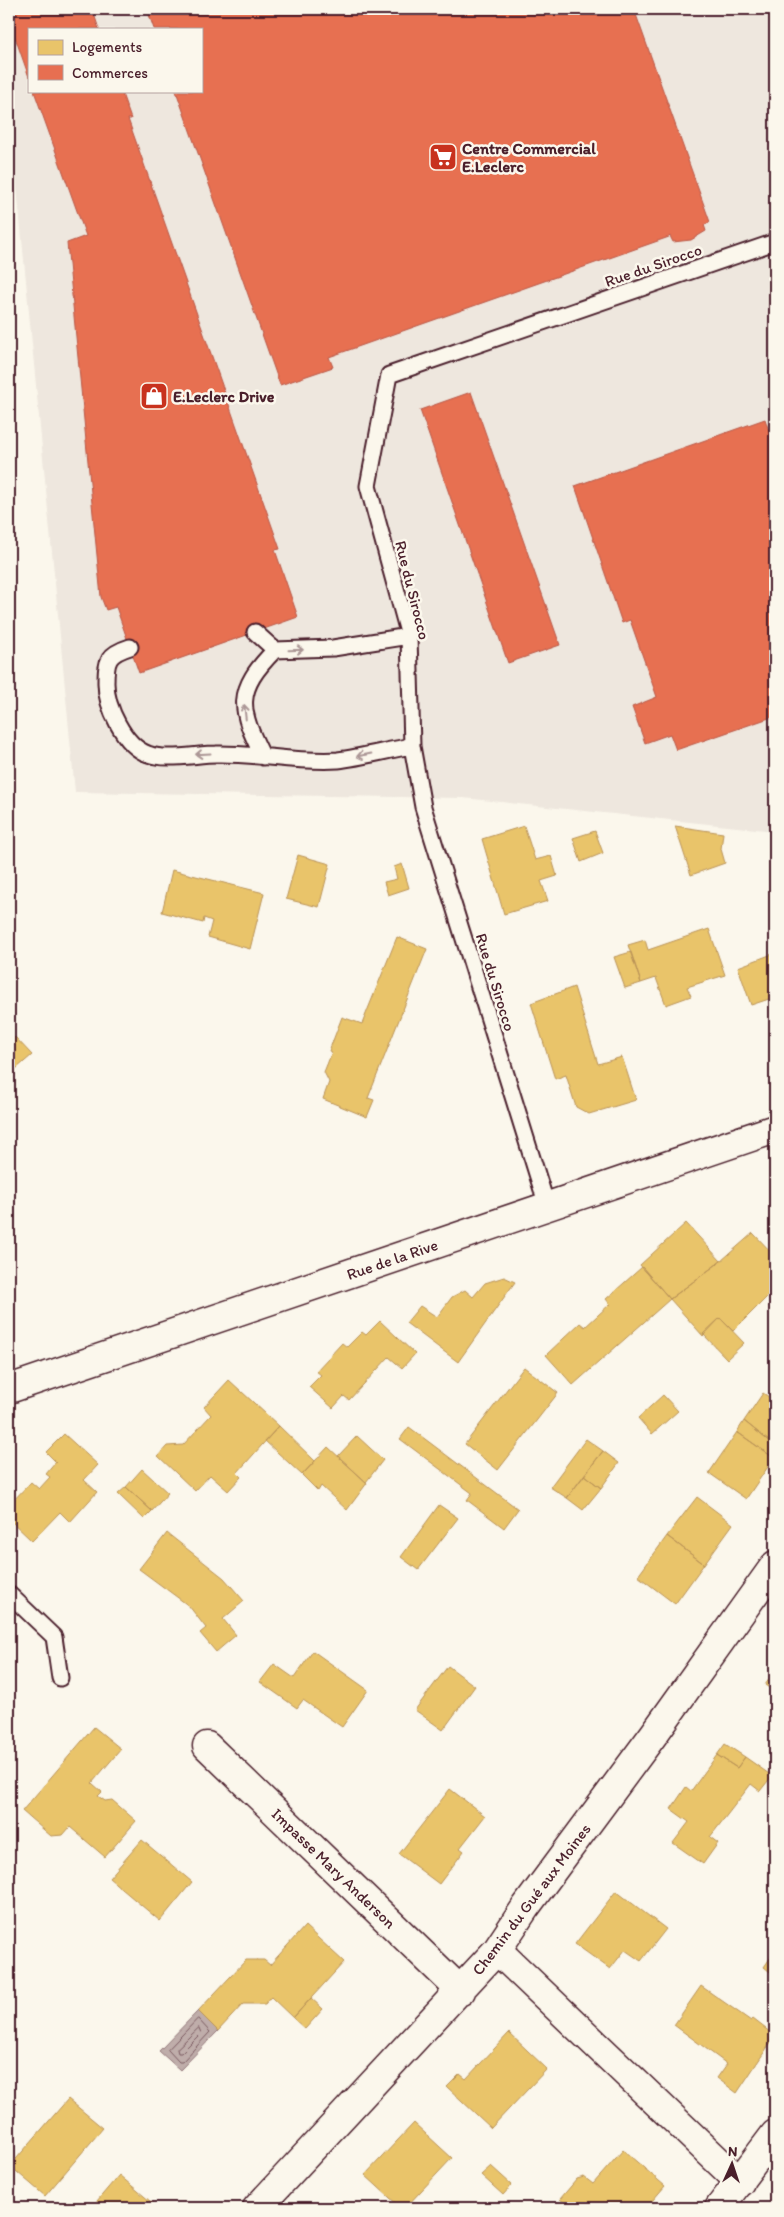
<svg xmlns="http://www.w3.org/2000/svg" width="784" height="2217" font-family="Itim,sans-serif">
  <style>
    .built { fill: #eee7de; fill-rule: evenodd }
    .water { fill: #bfadaa; stroke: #907477 }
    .homes { fill: #e9c46a; stroke: #b99257 }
    .shops { fill: #e76f51; stroke: #b85746 }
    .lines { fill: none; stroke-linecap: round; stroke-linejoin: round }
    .shore { stroke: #79585e; stroke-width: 1 }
    .lane-casing { stroke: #4a1f2b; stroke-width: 19 }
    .street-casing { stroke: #4a1f2b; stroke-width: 31 }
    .lane { stroke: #fbf7ec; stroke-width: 15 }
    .street { stroke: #fbf7ec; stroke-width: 28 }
    .oneway { stroke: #ab9695 }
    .labels { text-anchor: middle; stroke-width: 5; stroke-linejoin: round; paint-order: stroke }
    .poi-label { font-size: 16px; font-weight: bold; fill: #4a1f2b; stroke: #fbf7ec; text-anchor: start }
    .street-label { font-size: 16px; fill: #4a1f2b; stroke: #fbf7ec }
  </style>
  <rect width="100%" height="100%" fill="#fbf7ec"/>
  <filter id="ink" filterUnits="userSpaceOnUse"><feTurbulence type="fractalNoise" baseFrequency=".02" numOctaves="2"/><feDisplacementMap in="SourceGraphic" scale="10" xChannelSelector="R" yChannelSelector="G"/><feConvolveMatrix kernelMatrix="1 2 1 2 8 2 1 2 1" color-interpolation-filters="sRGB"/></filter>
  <g filter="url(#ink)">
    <!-- built -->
    <path class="built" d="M 9,9 L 775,9 L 775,831 L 463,798 L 75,792 L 9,104 ZM 29,29 L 201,29 L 201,91 L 29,91 Z"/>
    <!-- water -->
    <path class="water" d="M 198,2011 L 218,2031 L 180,2070 L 159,2051 Z"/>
    <!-- homes -->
    <path class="homes" d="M 524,826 L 535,860 L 551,856 L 557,876 L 541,881 L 548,901 L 504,914 L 482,839 Z
      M 675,826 L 723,833 L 721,849 L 725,863 L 691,875 Z
      M 595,831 L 603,853 L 581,862 L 573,838 Z
      M 298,855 L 330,864 L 319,907 L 286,899 Z
      M 402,864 L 409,888 L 388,895 L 384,882 L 397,879 L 394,867 Z
      M 172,870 L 264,893 L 250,949 L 208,937 L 212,921 L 204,918 L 203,923 L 162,912 Z
      M 709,929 L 725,975 L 687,987 L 691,996 L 666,1005 L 656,978 L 641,983 L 628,945 L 645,940 L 648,950 Z
      M 397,937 L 427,949 L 368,1098 L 374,1100 L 367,1117 L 323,1099 L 329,1082 L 324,1072 L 332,1052 L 329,1051 L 342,1017 L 362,1024 Z
      M 631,952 L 641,983 L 625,988 L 614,957 Z
      M 775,953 L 775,997 L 751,1005 L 738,967 Z
      M 574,987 L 598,1064 L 622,1057 L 636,1100 L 589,1114 L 576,1107 L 566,1075 L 555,1079 L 531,1003 Z
      M 15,1037 L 32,1055 L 9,1075 L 9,1039 L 11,1041 Z
      M 686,1223 L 721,1261 L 670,1299 L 640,1265 Z
      M 753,1233 L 775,1256 L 775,1289 L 733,1331 L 720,1318 L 703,1336 L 670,1299 L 721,1261 Z
      M 642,1267 L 670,1299 L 573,1385 L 546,1355 L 580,1323 L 585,1327 L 610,1304 L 606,1299 Z
      M 504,1277 L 515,1282 L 458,1362 L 406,1323 L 420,1306 L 437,1317 L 452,1297 L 465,1290 L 473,1297 L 485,1283 Z
      M 720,1318 L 744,1343 L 727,1359 L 703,1334 Z
      M 380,1321 L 415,1354 L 402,1368 L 389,1357 L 349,1400 L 344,1396 L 333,1408 L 309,1387 L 321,1375 L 316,1371 L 342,1343 L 347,1347 L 362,1332 L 366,1335 Z
      M 524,1367 L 558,1393 L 498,1470 L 465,1444 Z
      M 229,1380 L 279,1426 L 237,1473 L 241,1477 L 228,1491 L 210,1475 L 195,1491 L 158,1456 L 167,1446 L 183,1445 L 211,1415 L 204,1407 Z
      M 763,1393 L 775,1401 L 775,1446 L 744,1421 Z
      M 663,1395 L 678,1411 L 652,1434 L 638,1418 Z
      M 744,1421 L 775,1446 L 774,1458 L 737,1432 Z
      M 279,1426 L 315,1461 L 302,1475 L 265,1441 Z
      M 409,1427 L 518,1509 L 504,1528 L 467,1500 L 472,1493 L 400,1439 Z
      M 737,1432 L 774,1458 L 746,1499 L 709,1473 Z
      M 64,1434 L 98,1465 L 84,1480 L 97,1492 L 70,1522 L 60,1512 L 32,1541 L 9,1519 L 9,1505 L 31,1482 L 39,1489 L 50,1477 L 46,1474 L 56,1462 L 46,1452 Z
      M 357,1436 L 383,1460 L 366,1482 L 338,1456 Z
      M 586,1439 L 603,1451 L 567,1498 L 550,1487 Z
      M 328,1447 L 367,1483 L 347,1510 L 321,1486 L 318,1491 L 302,1475 Z
      M 603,1451 L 619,1463 L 601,1488 L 584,1475 Z
      M 142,1469 L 168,1493 L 152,1511 L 126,1487 Z
      M 584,1475 L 601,1488 L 583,1510 L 567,1498 Z
      M 126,1487 L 152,1511 L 144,1519 L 118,1494 Z
      M 697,1497 L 733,1524 L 704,1564 L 667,1536 Z
      M 439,1505 L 458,1518 L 418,1570 L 401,1557 Z
      M 167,1533 L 224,1578 L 244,1601 L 223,1619 L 236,1635 L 216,1652 L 200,1633 L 206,1628 L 189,1606 L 139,1569 Z
      M 667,1536 L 704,1564 L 675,1604 L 638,1576 Z
      M 313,1651 L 368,1690 L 342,1727 L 303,1700 L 297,1708 L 260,1682 L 274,1664 L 294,1678 Z
      M 448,1666 L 475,1686 L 443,1730 L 415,1710 Z
      M 775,1671 L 775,1692 L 765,1685 Z
      M 94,1727 L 121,1749 L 92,1783 L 102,1792 L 98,1796 L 105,1801 L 112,1800 L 136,1821 L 105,1857 L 70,1827 L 63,1835 L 51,1836 L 22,1811 Z
      M 725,1744 L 745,1757 L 737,1768 L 717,1755 Z
      M 717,1755 L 737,1768 L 745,1757 L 772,1776 L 760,1791 L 751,1784 L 710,1837 L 718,1843 L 703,1864 L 673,1843 L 689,1822 L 671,1809 L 686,1787 L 691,1791 Z
      M 450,1789 L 485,1816 L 460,1848 L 464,1851 L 439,1884 L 399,1854 Z
      M 142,1840 L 192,1882 L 160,1921 L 109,1878 Z
      M 616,1891 L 666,1929 L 641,1961 L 625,1950 L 610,1969 L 575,1944 Z
      M 305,1926 L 344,1962 L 293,2018 L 271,1997 L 265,2004 L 243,2004 L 218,2031 L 198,2011 L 246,1960 L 264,1960 L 270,1965 Z
      M 775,1951 L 775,1976 L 764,1967 Z
      M 701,1986 L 751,2021 L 753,2019 L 775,2036 L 737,2093 L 717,2078 L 727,2064 L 674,2025 Z
      M 311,1998 L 323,2009 L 305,2029 L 293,2018 Z
      M 509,2033 L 547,2069 L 491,2128 L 447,2087 L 460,2074 L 466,2079 Z
      M 68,2099 L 103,2128 L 45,2196 L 10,2166 Z
      M 414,2123 L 452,2158 L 405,2208 L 401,2208 L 365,2175 Z
      M 623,2150 L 665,2186 L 646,2208 L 571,2208 L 560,2199 L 577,2179 L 584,2177 L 593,2184 Z
      M 491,2166 L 512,2185 L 503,2195 L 481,2175 Z
      M 119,2175 L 157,2207 L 155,2208 L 91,2208 Z"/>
    <!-- shops -->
    <path class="shops" d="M 9,9 L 89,9 L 92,15 L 94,14 L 99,29 L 29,29 L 29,77 L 9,20 Z
      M 147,9 L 634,9 L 710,222 L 704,225 L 706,231 L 691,240 L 673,242 L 670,236 L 669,237 L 329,357 L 333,367 L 280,385 L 176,91 L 201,91 L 201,29 L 154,29 Z
      M 34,91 L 121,91 L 131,119 L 128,119 L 280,549 L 275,550 L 298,617 L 139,673 L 116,607 L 106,610 L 101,597 L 67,243 L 86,236 Z
      M 471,392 L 560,645 L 508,663 L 420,410 Z
      M 765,419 L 771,437 L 775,436 L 775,716 L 676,750 L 670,734 L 645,743 L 632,707 L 657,697 L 630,620 L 622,623 L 575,486 Z"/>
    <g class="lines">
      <!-- shore -->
      <path class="shore" d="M 198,2019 L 210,2032 L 182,2062 L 179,2062 L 168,2050 Z
        M 199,2028 L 201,2033 L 181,2053 L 178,2053 L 177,2049 Z"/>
      <defs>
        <path id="lane" d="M 255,632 L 275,650 L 333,648 L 409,636
          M 130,647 C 108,654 106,660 106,683 C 106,706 124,746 148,754 C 166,761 197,754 216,754 C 255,753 299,763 338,760 C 362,757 388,750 412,746
          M 263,757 C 239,709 234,691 275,650
          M 547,1206 L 423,807 L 412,746 L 409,636 L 368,486 L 389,375 L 775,242
          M 9,1594 L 54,1637 L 60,1678"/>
        <path id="street" d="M 9,1389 L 775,1129
          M 207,1746 L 461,1991
          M 497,1950 L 740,2182
          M 257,2208 L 497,1950 L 525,1908 L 654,1734 L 775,1565
          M 719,2208 L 775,2134"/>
      </defs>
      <!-- lane casing -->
      <use href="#lane" class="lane-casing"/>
      <!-- street casing -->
      <use href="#street" class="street-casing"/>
      <!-- lane -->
      <use href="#lane" class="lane"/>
      <!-- street -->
      <use href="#street" class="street"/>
    </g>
    <!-- one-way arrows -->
    <defs><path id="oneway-shaft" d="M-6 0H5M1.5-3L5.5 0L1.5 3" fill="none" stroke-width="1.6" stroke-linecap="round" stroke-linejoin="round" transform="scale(1.25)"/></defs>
    <g class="oneway">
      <use href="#oneway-shaft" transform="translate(296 650) rotate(-2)"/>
      <use href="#oneway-shaft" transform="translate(245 712) rotate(-96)"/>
      <use href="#oneway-shaft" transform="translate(203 754) rotate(177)"/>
      <use href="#oneway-shaft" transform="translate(364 755) rotate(169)"/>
    </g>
  </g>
  <!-- icons -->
  <defs>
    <symbol id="supermarket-square" viewBox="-11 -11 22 22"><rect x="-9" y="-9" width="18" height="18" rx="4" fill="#c8321e" stroke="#fbf7ec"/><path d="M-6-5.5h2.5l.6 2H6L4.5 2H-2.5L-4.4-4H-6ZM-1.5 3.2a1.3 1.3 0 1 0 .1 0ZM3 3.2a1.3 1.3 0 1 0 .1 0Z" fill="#fff"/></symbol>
    <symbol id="shop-square" viewBox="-11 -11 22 22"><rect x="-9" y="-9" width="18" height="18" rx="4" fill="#c8321e" stroke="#fbf7ec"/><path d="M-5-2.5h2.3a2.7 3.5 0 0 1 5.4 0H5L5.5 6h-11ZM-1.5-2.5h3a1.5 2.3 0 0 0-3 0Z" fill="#fff"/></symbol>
  </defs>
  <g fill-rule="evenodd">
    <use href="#supermarket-square" x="427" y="141" width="32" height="32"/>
    <use href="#shop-square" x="138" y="380" width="32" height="32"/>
  </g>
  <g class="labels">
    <!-- poi labels -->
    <g class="poi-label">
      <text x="462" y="154">Centre Commercial<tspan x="462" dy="18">E.Leclerc</tspan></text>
      <text x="173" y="402">E.Leclerc Drive</text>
    </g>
    <!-- street labels -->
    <g class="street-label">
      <text transform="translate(653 265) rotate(-19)" y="6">Rue du Sirocco</text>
      <text transform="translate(413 590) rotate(76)" y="6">Rue du Sirocco</text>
      <text transform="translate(496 982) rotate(73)" y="6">Rue du Sirocco</text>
      <text transform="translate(392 1259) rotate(-19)" y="6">Rue de la Rive</text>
      <text transform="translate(334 1868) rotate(44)" y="6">Impasse Mary Anderson</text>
      <text transform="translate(531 1899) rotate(-53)" y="6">Chemin du Gué aux Moines</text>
    </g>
  </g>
  <!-- margin -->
  <rect width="784" height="2217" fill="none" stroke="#fbf7ec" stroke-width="30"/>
  <rect x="15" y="15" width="754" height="2187" fill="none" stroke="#4a1f2b" stroke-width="2" filter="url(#ink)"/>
  <!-- legend -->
  <rect x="28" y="28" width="175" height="65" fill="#fbf7ec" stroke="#b4a19f"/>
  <rect x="38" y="40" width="25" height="15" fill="#e9c46a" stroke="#b4a19f"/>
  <text x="72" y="52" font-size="15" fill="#4a1f2b">Logements</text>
  <rect x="38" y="65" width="25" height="15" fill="#e76f51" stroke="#b4a19f"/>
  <text x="72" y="78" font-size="15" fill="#4a1f2b">Commerces</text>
  <!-- north arrow -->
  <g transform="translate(732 2164) rotate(3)" stroke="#fbf7ec" stroke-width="4" paint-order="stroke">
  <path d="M0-4L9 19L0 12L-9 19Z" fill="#4a1f2b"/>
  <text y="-8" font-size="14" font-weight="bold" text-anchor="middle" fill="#4a1f2b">N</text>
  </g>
</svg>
